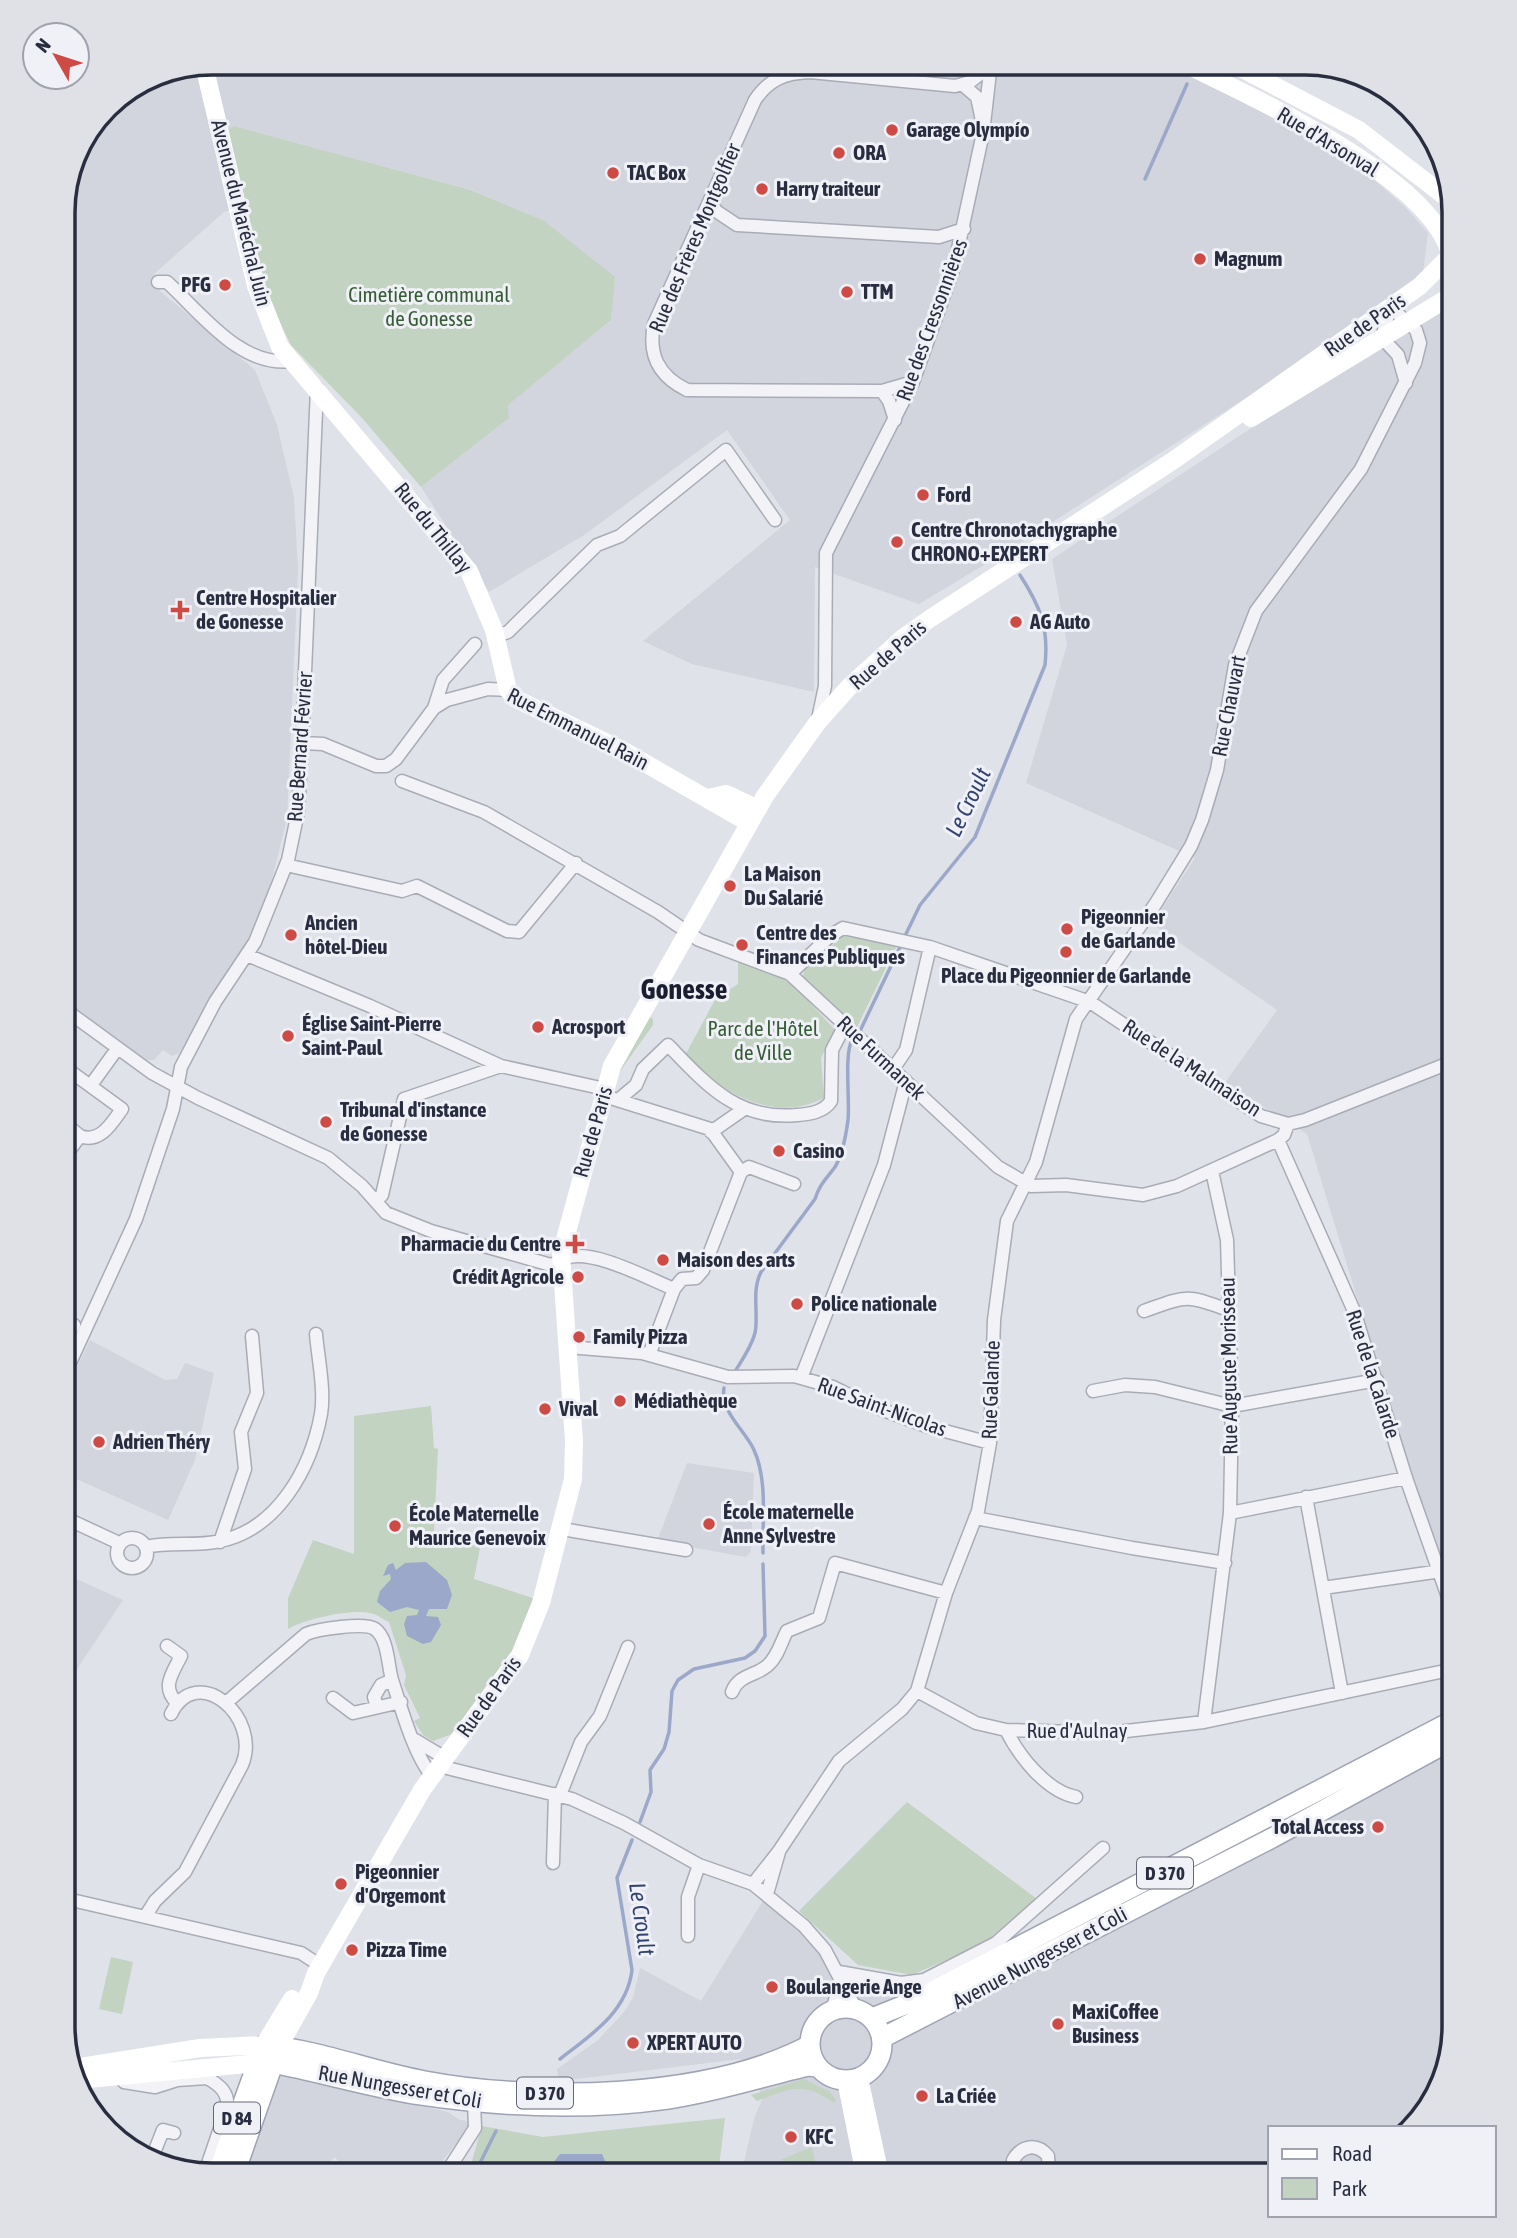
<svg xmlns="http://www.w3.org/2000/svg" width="1517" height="2238" font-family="'Asap Condensed',sans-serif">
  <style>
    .built { fill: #d2d4de }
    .green { fill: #c2d3c1 }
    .water { fill: #9ba8c9 }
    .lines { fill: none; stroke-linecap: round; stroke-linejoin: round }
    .stream { stroke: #9ba8c9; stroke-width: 3.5 }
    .street-casing { stroke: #a9acb6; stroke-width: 15 }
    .primary-casing { stroke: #9fa4b5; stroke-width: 22 }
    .street { stroke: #f3f3f7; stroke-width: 12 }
    .secondary { stroke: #fff; stroke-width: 18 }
    .primary { stroke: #fff; stroke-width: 19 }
    .poi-dot { fill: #ce4b45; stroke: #f0f1f6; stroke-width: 2.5 }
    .labels { text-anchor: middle; stroke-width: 6; stroke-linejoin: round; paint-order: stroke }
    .shield { fill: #f0f1f6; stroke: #656877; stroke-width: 2 }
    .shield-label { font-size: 19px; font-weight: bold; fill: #292d40 }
    .poi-label { font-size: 21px; font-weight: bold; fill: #292d40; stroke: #f0f1f6; text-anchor: start }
    .street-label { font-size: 21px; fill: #292d40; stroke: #f0f1f6 }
    .park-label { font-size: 21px; fill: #365c36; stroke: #f0f1f6 }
    .water-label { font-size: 23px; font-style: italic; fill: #334374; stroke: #f0f1f6 }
    .district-label { font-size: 28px; font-weight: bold; fill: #1b1e31; stroke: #f0f1f6 }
    .rim { fill: none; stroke: #292d40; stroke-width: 3.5 }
  </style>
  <rect width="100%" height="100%" fill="#e0e2e9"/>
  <!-- built -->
  <path class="built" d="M 212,63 L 1165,63 L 1299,129 L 1373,179 L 1405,207 L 1428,233 L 1423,273 L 1277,378 L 1009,550 L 919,604 L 815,567 L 814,692 L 692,664 L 643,641 L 790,520 L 727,430 L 584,535 L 489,592 L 421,487 L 509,418 L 507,405 L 611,320 L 543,220 L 472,190 L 234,126 L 245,206 L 224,212 L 154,274 L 160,291 L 255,370 L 277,425 L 294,498 L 298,570 L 287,819 L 265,907 L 249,940 L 179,1053 L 172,1056 L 163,1050 L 154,1060 L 147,1060 L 63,999 L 63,203 L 74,155 L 107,106 L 155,74 Z
    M 1454,305 L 1454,1615 L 1307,1134 L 1225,1083 L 1277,1010 L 1152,924 L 1195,858 L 1026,783 L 1067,645 L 1052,559 L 1317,385 Z
    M 90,1340 L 165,1380 L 177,1379 L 185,1363 L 214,1373 L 195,1460 L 168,1520 L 63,1473 L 63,1397 Z
    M 687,1463 L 754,1473 L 751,1551 L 746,1557 L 657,1541 Z
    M 63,1573 L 123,1600 L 63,1690 Z
    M 1454,1728 L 1454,2027 L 1434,2101 L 1407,2128 L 1270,2128 L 1270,2175 L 741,2175 L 754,2119 L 763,2097 L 741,2059 L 559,2081 L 557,2069 L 598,2040 L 625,2011 L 633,1997 L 640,1968 L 701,2001 L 766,1896 L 795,1914 L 856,1983 L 914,1990 L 923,2007 Z
    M 275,2075 L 448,2112 L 460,2120 L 475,2122 L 472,2141 L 460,2138 L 432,2175 L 348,2175 L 335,2157 L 317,2175 L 241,2175 Z"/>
  <!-- green -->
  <path class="green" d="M 234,126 L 471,190 L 543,220 L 615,277 L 611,320 L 508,405 L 509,418 L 421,487 L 362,418 L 291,345 L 267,297 L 227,132 Z
    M 847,933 L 897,945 L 857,1027 L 802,979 L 806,966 Z
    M 738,958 L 793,984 L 835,1030 L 821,1058 L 824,1098 C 772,1125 723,1090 683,1059 L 716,998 L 738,984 Z
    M 649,1017 L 653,1019 L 653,1025 L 618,1074 Z
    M 431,1406 L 434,1448 L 438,1449 L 434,1531 L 482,1537 L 474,1579 L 536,1599 L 523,1640 L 490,1688 L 452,1734 L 433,1741 L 423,1735 L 414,1721 L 420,1718 L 404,1685 L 406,1675 L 389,1622 C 384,1620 379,1616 374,1614 C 355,1607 305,1619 288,1629 L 288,1598 L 313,1540 L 354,1554 L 354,1416 Z
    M 907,1802 L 1037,1899 L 983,1944 L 912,1975 L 858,1965 L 799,1911 Z
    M 111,1957 L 133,1962 L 122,2014 L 99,2009 Z
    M 804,2079 L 830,2092 L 836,2100 L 834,2103 C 802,2081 792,2088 757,2101 L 751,2095 Z
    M 725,2118 L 718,2175 L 468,2175 L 482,2126 L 543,2137 Z
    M 812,2147 L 816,2166 L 780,2160 Z"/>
  <!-- water -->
  <path class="water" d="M 426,1562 L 447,1580 L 452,1595 L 447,1609 L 429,1609 L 426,1616 L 438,1617 L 441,1625 L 431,1642 L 423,1644 L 407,1636 L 404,1624 L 407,1616 L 417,1615 L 419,1610 L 407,1607 L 390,1612 L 377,1602 L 380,1591 L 391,1579 L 390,1574 L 383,1576 L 388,1565 L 393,1563 L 396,1570 L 405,1563 Z
    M 560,2154 L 602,2154 L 609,2170 L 608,2175 L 544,2175 Z"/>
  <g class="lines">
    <!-- stream -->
    <path class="stream" d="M 1145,179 L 1187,84
      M 904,938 L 920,905 L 975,837 L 1045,665 C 1049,627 1040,606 1020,575
      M 860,1031 L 901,945
      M 734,1373 C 742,1360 751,1348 755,1333 C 759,1313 751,1292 761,1272 L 815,1199 C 819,1185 827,1178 835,1167 C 843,1154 846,1135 848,1120 C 850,1100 844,1054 852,1040
      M 724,1388 C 720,1412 745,1430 754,1450 C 768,1481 762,1521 763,1553
      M 640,1822 L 651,1792 L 650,1770 L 664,1749 L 669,1732 L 672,1691 L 678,1680 L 694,1669 L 745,1658 L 755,1651 L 765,1636 L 763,1564
      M 560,2059 C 591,2035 627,2012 632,1970 L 617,1878 L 632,1840
      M 474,2175 L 496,2131"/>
    <defs>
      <path id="street" d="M 963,85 L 977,97 L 981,116
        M 710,200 L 716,211 L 737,225 L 939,237 L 964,229
        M 158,282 L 167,282 C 201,313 241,368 292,361
        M 882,391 L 913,382
        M 895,420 L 889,401 L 882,391 L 687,390 C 658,376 648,354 654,324 L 755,100 C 769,79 785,73 810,72 L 955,86 L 970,82 L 990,66
        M 496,636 L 508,632 L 597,545 L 620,536 L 726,450 L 775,520
        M 434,708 L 443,680 L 475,644
        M 818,719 L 825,686 L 826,553 L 913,382 L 954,267 L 983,133 L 991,63
        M 302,743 L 323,744 L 376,766 L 386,766 L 396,759 L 434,708 L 447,700 L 488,689 L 508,690
        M 402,781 L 484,812 L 658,912 L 699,940 L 790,974 L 998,1167 L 1031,1186 L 1066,1185 L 1143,1195 L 1177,1186 L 1278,1140 L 1284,1135 L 1288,1124
        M 286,865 L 402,891 L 417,886 L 507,931 L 519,932 L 576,863
        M 247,955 L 370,1006 L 501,1066 L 605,1089
        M 790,974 L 830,936 L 843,928 L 930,947 L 1090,1002 L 1261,1116 L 1288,1124 L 1305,1120 L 1454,1061
        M 63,1008 L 152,1073 L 198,1098 L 328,1158 L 362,1186 L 386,1213 L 431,1231 L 551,1265 C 557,1263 561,1260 566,1258 C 592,1248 649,1279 674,1289
        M 893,1069 L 906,1050 L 930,947
        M 91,1085 L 117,1049
        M 614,1099 L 710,1129 L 741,1172
        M 618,1100 L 636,1085 L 643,1069 L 668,1045 C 706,1084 737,1121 797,1115 C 810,1114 824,1112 831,1101 L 832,1050 L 845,1025
        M 63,1122 L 80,1136
        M 711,1132 L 744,1109
        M 1278,1140 L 1354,1311 L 1406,1478 L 1454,1614
        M 63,1159 L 80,1136 C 100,1144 112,1123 122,1109 L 63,1066
        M 741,1172 L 749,1167 L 794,1184
        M 376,1201 L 382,1195 L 404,1099 L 501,1066
        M 1144,1311 C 1186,1296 1186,1294 1228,1310
        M 63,1345 L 74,1325
        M 568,1347 L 642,1353 L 728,1377 L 794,1376 L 833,1387 L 867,1404 L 926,1426 L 990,1443
        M 649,1355 L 674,1289 L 682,1279 L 696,1278 L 703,1270 L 741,1172
        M 63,1378 L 136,1219 L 173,1109 L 181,1067 L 215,1002 L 255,942 L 288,860 L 298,812 L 302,743 L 317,388
        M 801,1378 L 884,1165 L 906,1081
        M 1093,1391 L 1125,1385 L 1155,1387 L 1232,1406 L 1377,1380
        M 1306,1497 L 1342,1693
        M 1230,1513 L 1406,1478
        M 63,1517 L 119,1543
        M 975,1518 L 1132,1548 L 1225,1563
        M 562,1529 L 686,1550
        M117 1553a15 15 0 1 1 30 0a15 15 0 1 1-30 0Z
        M 220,1542 L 245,1469 L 241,1432 L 257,1393 L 252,1336
        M 146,1547 C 171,1541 195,1547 220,1541 C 278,1529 311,1468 321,1414 C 325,1390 318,1358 316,1334
        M 1323,1588 L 1441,1571
        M 167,1646 L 181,1656 C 172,1674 161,1687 177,1703
        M 917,1691 L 976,1723 L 1006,1730 L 1109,1733 L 1204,1722 L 1454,1669
        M 732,1692 C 738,1675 755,1676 767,1666 C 778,1657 781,1642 787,1631 L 819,1618 L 835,1563 L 946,1593
        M 333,1698 L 353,1713 L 401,1702
        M 227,1702 L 306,1634 C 318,1629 365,1622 375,1629 C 388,1638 388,1666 392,1680 C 401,1707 414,1755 432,1776
        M 377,1707 L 374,1697 L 381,1685 L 392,1680
        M 1204,1722 L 1230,1513 L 1232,1406 L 1227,1240 L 1212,1171
        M 1006,1730 C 1019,1756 1046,1791 1076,1797
        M 415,1740 L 445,1758
        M 439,1766 L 572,1799 L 624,1823 L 699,1865 L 753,1884 L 804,1926 L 825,1950 L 856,2009
        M 560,1795 L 581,1742 L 600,1716 L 628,1647
        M 553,1863 L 555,1794
        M 753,1884 L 779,1851 L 839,1761 L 902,1709 L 917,1691 L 946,1593 L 978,1511 L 990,1443 L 994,1320 L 1007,1221 L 1036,1162 L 1076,1019 L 1156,903 L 1191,846 L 1202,820 L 1217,770 L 1235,665 L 1256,611 L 1361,469 L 1415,363 L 1420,343 L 1416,330 L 1390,307 L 1382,338 L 1398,355 L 1406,383
        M 767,1894 L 779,1852
        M 63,1898 L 301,1953 L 321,1966
        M 145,1917 L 155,1901 L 185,1872 L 242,1765 C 262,1717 197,1661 171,1714
        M 688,1936 L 688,1897 L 699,1865
        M 839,1972 L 901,1983 L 924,1980 L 996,1943 L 1103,1848
        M 832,2010 L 841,1981
        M 124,2082 L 155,2087 L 177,2080 L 207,2078 C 220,2085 229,2093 227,2108 L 204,2175
        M 152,2158 L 163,2130 L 174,2133
        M 445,2175 L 475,2128 L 474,2102
        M 1015,2175 L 1013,2160 C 1022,2145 1037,2143 1048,2156 L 1049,2175"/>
      <path id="primary" d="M810 2044a36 36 0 1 1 72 0a36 36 0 1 1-72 0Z
        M 872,2018 L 912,2002 L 1454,1720
        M 882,2038 L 1272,1838 L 1454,1739
        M 272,2063 C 319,2072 366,2086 413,2094 C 498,2107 583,2111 668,2099 C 716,2092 761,2077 808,2066 L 818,2067
        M 217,2175 L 264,2045 C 320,2050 370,2071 425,2081 C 536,2102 708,2099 810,2045
        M 234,2175 L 278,2050"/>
    </defs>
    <!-- street casing -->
    <use href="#street" class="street-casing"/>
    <!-- primary casing -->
    <use href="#primary" class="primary-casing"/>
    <!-- street -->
    <use href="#street" class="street"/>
    <!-- secondary -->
    <path class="secondary" d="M 1183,63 C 1253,98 1424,174 1449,250
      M 1231,63 L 1359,130 L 1451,201
      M 204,65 L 256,286 L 280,347 L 469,571 L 494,630 L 508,690 L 516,699 L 624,751 L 749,823
      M 1251,418 L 1454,294
      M 708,798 L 726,794 L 758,809
      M 279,2046 L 309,1993 L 316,1973 L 422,1790 L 520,1655 L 541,1603 L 573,1479 L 574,1441 L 561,1254 L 612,1066 L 765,796 L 817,723 L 849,687 L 904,637 L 931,618 L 1174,460 L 1420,286 L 1448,258
      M 74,2068 L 200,2048 L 264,2045 L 292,1999
      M 859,2078 L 880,2175
      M 77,2080 L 269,2062
      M 846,2080 L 865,2175"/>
    <!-- primary -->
    <use href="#primary" class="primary"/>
  </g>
  <!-- markers -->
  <g class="poi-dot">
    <circle cx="892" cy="130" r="7"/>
    <circle cx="839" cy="153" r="7"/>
    <circle cx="613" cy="173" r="7"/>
    <circle cx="762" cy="189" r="7"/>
    <circle cx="1200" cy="259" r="7"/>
    <circle cx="225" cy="285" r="7"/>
    <circle cx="847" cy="292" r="7"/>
    <circle cx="923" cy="495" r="7"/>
    <circle cx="897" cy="542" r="7"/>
    <path d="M176.5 599.5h7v7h7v7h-7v7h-7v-7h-7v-7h7z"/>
    <circle cx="1016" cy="622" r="7"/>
    <circle cx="730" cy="886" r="7"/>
    <circle cx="1067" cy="929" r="7"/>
    <circle cx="291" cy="935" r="7"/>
    <circle cx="742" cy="945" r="7"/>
    <circle cx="1066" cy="952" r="7"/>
    <circle cx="538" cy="1027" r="7"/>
    <circle cx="288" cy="1036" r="7"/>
    <circle cx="326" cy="1122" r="7"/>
    <circle cx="779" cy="1151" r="7"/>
    <path d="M571.5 1233.5h7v7h7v7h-7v7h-7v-7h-7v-7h7z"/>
    <circle cx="663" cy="1260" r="7"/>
    <circle cx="578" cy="1277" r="7"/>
    <circle cx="797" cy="1304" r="7"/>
    <circle cx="579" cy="1337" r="7"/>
    <circle cx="620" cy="1401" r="7"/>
    <circle cx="545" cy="1409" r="7"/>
    <circle cx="99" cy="1442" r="7"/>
    <circle cx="709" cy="1524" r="7"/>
    <circle cx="395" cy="1526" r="7"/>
    <circle cx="1378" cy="1827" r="7"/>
    <circle cx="341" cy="1884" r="7"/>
    <circle cx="352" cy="1950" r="7"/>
    <circle cx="772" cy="1987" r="7"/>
    <circle cx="1058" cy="2024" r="7"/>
    <circle cx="633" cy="2043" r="7"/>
    <circle cx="922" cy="2096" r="7"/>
    <circle cx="791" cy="2137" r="7"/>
  </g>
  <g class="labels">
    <!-- shield labels -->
    <g class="shield">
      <rect x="1137" y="1857.5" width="56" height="31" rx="5"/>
      <rect x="517" y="2077.5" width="56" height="31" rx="5"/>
      <rect x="214" y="2102.5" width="46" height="31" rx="5"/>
    </g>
    <g class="shield-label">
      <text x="1165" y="1880">D 370</text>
      <text x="545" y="2100">D 370</text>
      <text x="237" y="2125">D 84</text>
    </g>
    <!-- poi labels -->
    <g class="poi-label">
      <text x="906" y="137">Garage Olympío</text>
      <text x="853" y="160">ORA</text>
      <text x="627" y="180">TAC Box</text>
      <text x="776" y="196">Harry traiteur</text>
      <text x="1214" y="266">Magnum</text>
      <text x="211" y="292" text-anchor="end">PFG</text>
      <text x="861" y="299">TTM</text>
      <text x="937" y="502">Ford</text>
      <text x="911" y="537">Centre Chronotachygraphe<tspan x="911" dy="24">CHRONO+EXPERT</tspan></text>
      <text x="196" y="605">Centre Hospitalier<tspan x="196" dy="24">de Gonesse</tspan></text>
      <text x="1030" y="629">AG Auto</text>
      <text x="744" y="881">La Maison<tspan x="744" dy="24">Du Salarié</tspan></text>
      <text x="1081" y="924">Pigeonnier<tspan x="1081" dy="24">de Garlande</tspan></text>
      <text x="305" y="930">Ancien<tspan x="305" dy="24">hôtel-Dieu</tspan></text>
      <text x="756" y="940">Centre des<tspan x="756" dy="24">Finances Publiques</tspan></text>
      <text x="1066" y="983" text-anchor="middle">Place du Pigeonnier de Garlande</text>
      <text x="302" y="1031">Église Saint-Pierre<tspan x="302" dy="24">Saint-Paul</tspan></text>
      <text x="552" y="1034">Acrosport</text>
      <text x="340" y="1117">Tribunal d'instance<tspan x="340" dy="24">de Gonesse</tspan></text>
      <text x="793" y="1158">Casino</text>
      <text x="561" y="1251" text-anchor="end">Pharmacie du Centre</text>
      <text x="677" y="1267">Maison des arts</text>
      <text x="564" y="1284" text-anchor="end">Crédit Agricole</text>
      <text x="811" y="1311">Police nationale</text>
      <text x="593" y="1344">Family Pizza</text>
      <text x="634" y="1408">Médiathèque</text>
      <text x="559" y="1416">Vival</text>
      <text x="113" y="1449">Adrien Théry</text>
      <text x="723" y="1519">École maternelle<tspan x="723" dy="24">Anne Sylvestre</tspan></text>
      <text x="409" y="1521">École Maternelle<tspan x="409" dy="24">Maurice Genevoix</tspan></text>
      <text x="1364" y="1834" text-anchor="end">Total Access</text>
      <text x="355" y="1879">Pigeonnier<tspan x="355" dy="24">d'Orgemont</tspan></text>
      <text x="366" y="1957">Pizza Time</text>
      <text x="786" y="1994">Boulangerie Ange</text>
      <text x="1072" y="2019">MaxiCoffee<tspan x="1072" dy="24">Business</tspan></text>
      <text x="647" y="2050">XPERT AUTO</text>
      <text x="936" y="2103">La Criée</text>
      <text x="805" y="2144">KFC</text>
    </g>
    <!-- street labels -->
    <g class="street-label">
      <text transform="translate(1328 142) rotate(31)" y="7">Rue d'Arsonval</text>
      <text transform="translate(241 213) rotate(76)" y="7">Avenue du Maréchal Juin</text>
      <text transform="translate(695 238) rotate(-67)" y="7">Rue des Frères Montgolfier</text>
      <text transform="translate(932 320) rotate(-70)" y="7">Rue des Cressonnières</text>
      <text transform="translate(1365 325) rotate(-35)" y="7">Rue de Paris</text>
      <text transform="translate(433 528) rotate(51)" y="7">Rue du Thillay</text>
      <text transform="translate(888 655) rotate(-41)" y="7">Rue de Paris</text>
      <text transform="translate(1229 706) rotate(-79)" y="7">Rue Chauvart</text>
      <text transform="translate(578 729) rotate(27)" y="7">Rue Emmanuel Rain</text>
      <text transform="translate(300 747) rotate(-86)" y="7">Rue Bernard Février</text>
      <text transform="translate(881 1058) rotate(43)" y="7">Rue Furmanek</text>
      <text transform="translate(1192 1068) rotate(33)" y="7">Rue de la Malmaison</text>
      <text transform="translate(593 1132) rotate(-74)" y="7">Rue de Paris</text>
      <text transform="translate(1229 1366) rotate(-91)" y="7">Rue Auguste Morisseau</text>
      <text transform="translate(1373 1374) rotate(72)" y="7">Rue de la Calarde</text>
      <text transform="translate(991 1390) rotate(-88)" y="7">Rue Galande</text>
      <text transform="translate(882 1407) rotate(20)" y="7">Rue Saint-Nicolas</text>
      <text transform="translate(489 1697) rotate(-54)" y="7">Rue de Paris</text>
      <text x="1077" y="1738">Rue d'Aulnay</text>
      <text transform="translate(1040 1958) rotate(-28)" y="7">Avenue Nungesser et Coli</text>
      <text transform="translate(400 2087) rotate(10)" y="7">Rue Nungesser et Coli</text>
    </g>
    <!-- park labels -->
    <g class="park-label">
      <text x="429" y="302">Cimetière communal<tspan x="429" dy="24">de Gonesse</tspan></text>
      <text x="763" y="1036">Parc de l'Hôtel<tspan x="763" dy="24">de Ville</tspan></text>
    </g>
    <!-- water labels -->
    <g class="water-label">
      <text transform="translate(968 802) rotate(-64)" y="8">Le Croult</text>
      <text transform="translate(642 1919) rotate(82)" y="8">Le Croult</text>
    </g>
    <!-- district labels -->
    <g class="district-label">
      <text x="684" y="999">Gonesse</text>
    </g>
  </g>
  <!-- crop -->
  <path d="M0 0H1517V2238H0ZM212 75H1305A137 137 0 0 1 1442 212V2026A137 137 0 0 1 1305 2163H212A137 137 0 0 1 75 2026V212A137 137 0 0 1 212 75Z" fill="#e0e1e7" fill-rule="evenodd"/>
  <path class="rim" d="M212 75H1305A137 137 0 0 1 1442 212V2026A137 137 0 0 1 1305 2163H212A137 137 0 0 1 75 2026V212A137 137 0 0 1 212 75Z"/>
  <!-- legend -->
  <rect x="1268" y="2126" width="228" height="91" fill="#f0f1f6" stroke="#a0a3ad" stroke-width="2"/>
  <rect x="1282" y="2149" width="35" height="10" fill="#ffffff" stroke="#a0a3ad" stroke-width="2"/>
  <text x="1332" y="2161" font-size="21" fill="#292d40">Road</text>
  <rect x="1282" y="2178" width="35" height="21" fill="#c2d3c1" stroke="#a0a3ad" stroke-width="2"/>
  <text x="1332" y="2196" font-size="21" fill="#292d40">Park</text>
  <!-- north arrow -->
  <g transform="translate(56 56) rotate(309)"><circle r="33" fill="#f0f1f6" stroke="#a0a3ad" stroke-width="2"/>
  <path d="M0-5L12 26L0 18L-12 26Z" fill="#ce4b45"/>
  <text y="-10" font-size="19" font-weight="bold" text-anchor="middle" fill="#292d40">N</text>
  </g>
</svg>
